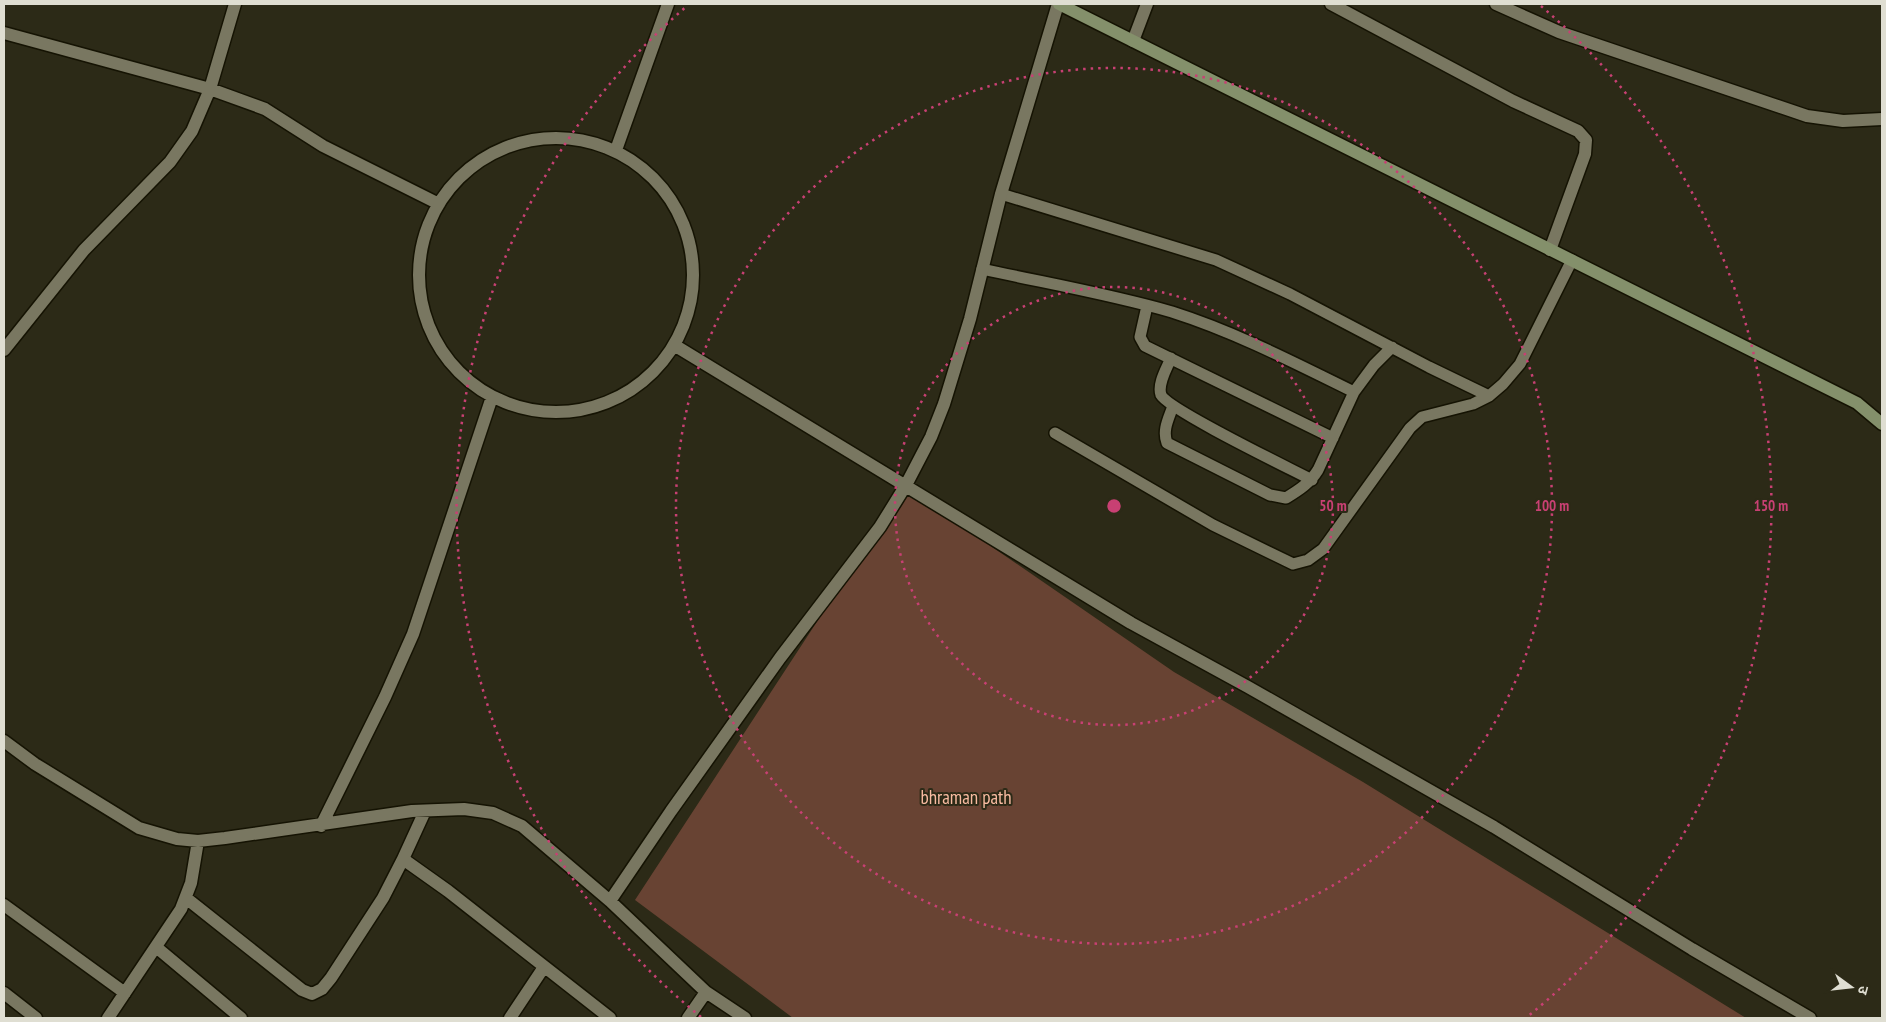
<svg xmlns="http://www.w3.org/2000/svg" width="1886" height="1022" font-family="'PT Sans Narrow','Noto Sans Devanagari',sans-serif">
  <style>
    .green { fill: #684333 }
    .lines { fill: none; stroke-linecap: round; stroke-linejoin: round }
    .lane-casing { stroke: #151303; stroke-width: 14 }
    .street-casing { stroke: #151303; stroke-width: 15 }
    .secondary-casing { stroke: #151303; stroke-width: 15 }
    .lane { stroke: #797761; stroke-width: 11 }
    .street { stroke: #797761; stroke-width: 12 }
    .secondary { stroke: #84906b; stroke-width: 12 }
    .ring { fill: none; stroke: #c84073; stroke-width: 2.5; stroke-dasharray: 2.5 5 }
    .labels { text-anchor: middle; stroke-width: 4; stroke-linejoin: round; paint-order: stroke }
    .park-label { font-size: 19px; fill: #f8bba1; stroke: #2c2a17 }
    .centre { fill: #c84073; stroke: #2c2a17; stroke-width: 2.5 }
    .ring-label { font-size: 15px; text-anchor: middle; font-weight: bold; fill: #c84073; stroke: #2c2a17; stroke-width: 4; stroke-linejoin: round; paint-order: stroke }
  </style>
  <rect width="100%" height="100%" fill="#2c2a17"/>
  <!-- green -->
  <path class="green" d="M 905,487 L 1174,672 L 1363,782 L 1746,1018 L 793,1018 L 635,900 Z"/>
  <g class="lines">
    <defs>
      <path id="lane" d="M 1001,194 L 1216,260 L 1290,294 L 1429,367 L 1489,396
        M 982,269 C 1045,283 1110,294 1172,312 C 1235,332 1295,363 1354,392
        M 1147,306 L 1140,337 L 1145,346 L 1333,438
        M 1171,358 C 1167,368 1157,384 1161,395 C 1169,410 1289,468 1312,480
        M 1173,406 C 1169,418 1162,430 1167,443 L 1270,495 L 1286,498 C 1299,490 1310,483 1318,470 L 1354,392 L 1374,365 L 1392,347
        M 1055,433 L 1213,525 L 1293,564 L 1308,560 L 1323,549 L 1410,428 L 1422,417 L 1473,404 L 1489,396 L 1503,384 L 1520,364 L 1572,260"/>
      <path id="street" d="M 1331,4 L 1513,101 L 1578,131 L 1586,140 L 1585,154 L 1550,250
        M 1496,4 L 1559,32 L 1807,116 L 1843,121 L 1882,119
        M 4,33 L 210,89 L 265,109 L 323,146 L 439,204
        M 1133,41 L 1147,4
        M419 275a137 137 0 1 1 274 0a137 137 0 1 1-274 0Z
        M 616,150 L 668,4
        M 674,345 L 1131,623 L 1248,687 L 1494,827 L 1692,949 L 1810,1018
        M 4,350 L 84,250 L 170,162 L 192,131 L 210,89 L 235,4
        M 4,741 L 35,764 L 139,828 L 177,839 L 198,841 L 225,838 L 412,811 L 464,809 L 493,813 L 522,826 L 610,901 L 706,992 L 745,1018
        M 321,826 L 385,697 L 413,634 L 492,397
        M 403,859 L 448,891 L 610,1018
        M 186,898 L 302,990 L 312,994 L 322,989 L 331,978 L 383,898 L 403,859 L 425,811
        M 610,901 L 671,811 L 780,658 L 880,527 L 906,485 L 931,437 L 944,404 L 970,319 L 1001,194 L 1058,4
        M 4,905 L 125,993
        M 156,947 L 241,1018
        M 4,993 L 36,1018
        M 108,1018 L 181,909 L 191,883 L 198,841
        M 510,1018 L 544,967
        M 688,1018 L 706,992"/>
      <path id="secondary" d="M 1059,4 L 1857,403 L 1882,424"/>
    </defs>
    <!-- lane casing -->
    <use href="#lane" class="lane-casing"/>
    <!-- street casing -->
    <use href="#street" class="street-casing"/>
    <!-- secondary casing -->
    <use href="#secondary" class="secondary-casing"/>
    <!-- lane -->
    <use href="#lane" class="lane"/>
    <!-- street -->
    <use href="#street" class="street"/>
    <!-- secondary -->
    <use href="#secondary" class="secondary"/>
  </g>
  <!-- distance rings -->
  <g class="ring">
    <circle cx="1114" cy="506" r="219"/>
    <circle cx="1114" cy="506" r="438"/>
    <path d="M701 1017A657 657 0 0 1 687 6M1541 6A657 657 0 0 1 1527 1017"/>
  </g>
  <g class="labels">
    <!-- park labels -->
    <g class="park-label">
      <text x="966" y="804">bhraman path</text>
    </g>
  </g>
  <circle cx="1114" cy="506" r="8" class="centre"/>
  <g class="ring-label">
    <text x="1333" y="511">50 m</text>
    <text x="1552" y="511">100 m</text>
    <text x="1771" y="511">150 m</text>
  </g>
  <!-- border -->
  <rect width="1886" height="1022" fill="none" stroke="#dfded2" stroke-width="10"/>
  <!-- north arrow -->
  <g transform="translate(1851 987) rotate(105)" stroke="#2c2a17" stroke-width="4" paint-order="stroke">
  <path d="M0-4L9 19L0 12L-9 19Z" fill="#dfded2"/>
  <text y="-8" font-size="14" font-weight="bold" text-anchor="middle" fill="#dfded2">उ</text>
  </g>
</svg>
